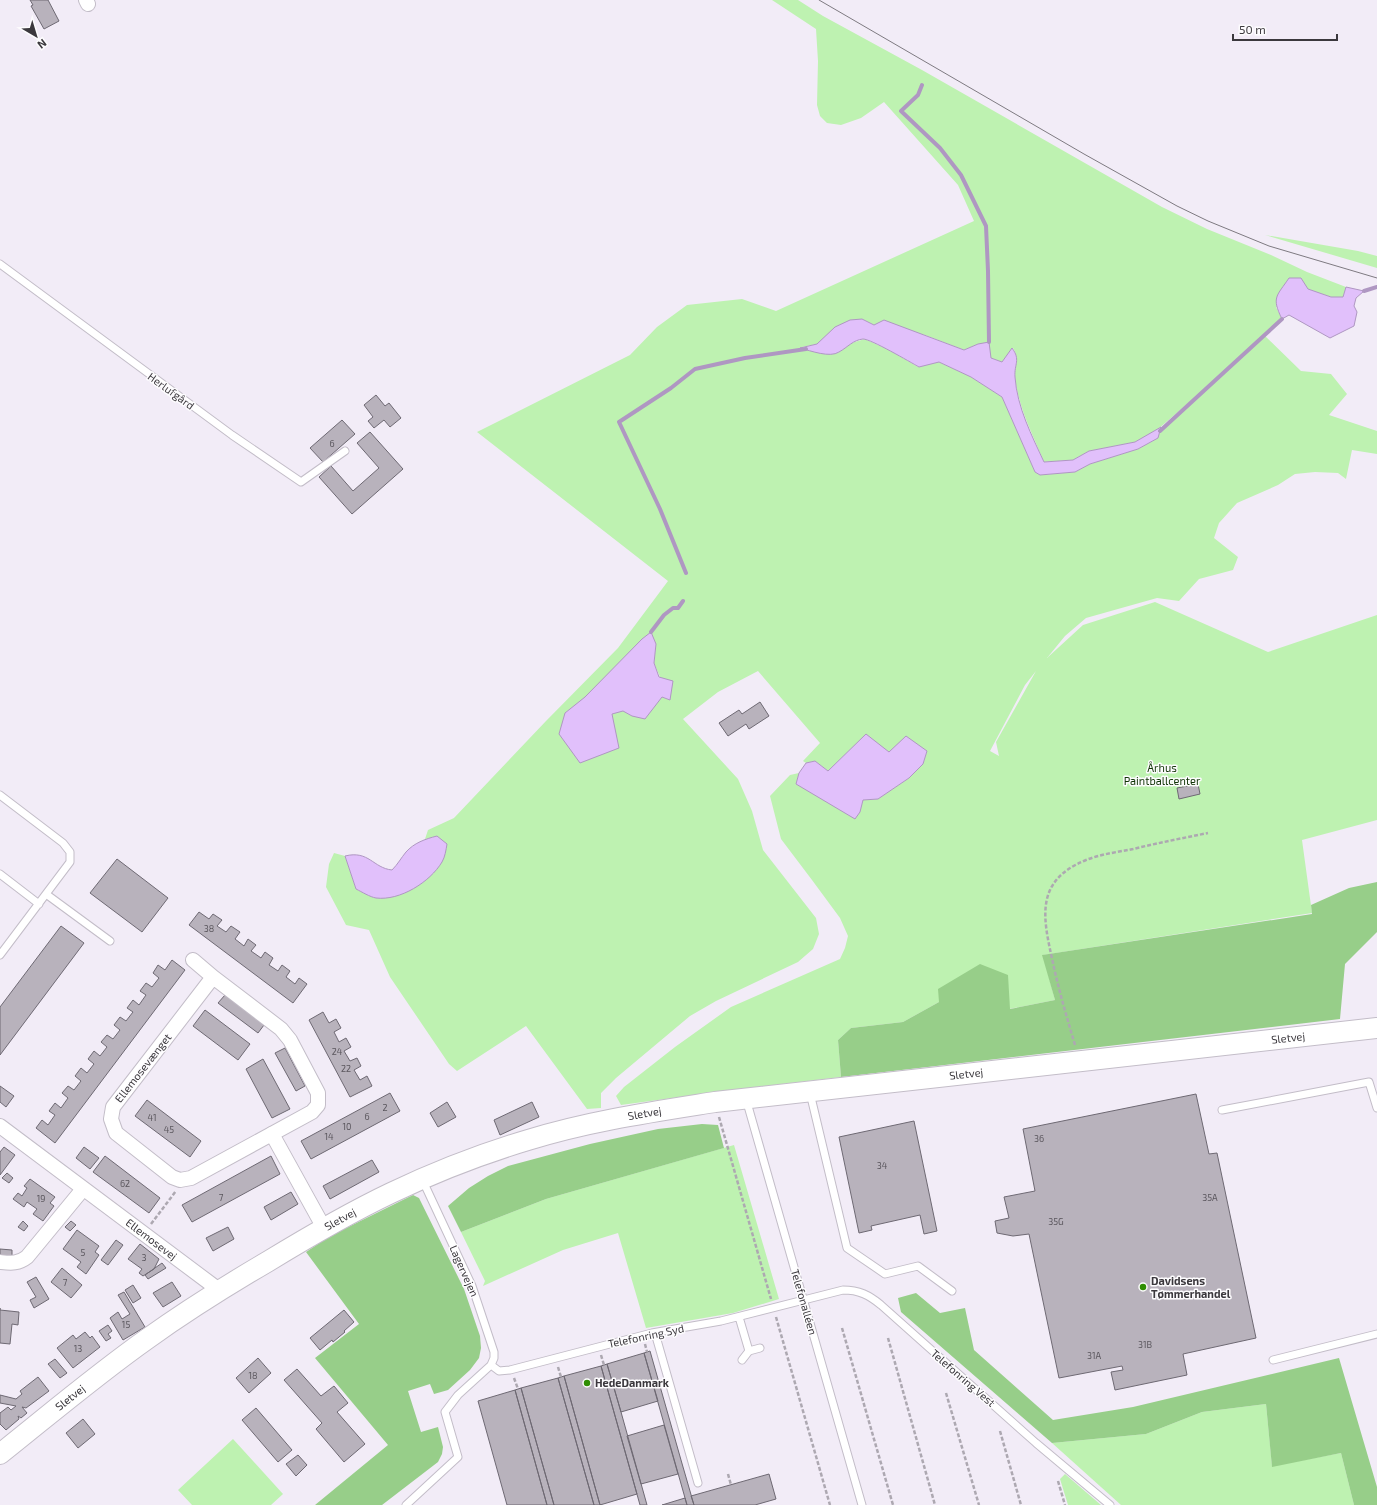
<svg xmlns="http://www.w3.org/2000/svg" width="1377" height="1505" font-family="'Exo 2',sans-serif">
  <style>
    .green { fill: #bef2b1; fill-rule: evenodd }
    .forest { fill: #97ce89 }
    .water { fill: #e1c0fb; stroke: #af97c2 }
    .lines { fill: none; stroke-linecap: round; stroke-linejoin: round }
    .stream { stroke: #af97c2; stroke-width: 4 }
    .building { fill: #b8b2bc; stroke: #6e6973 }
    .lane-casing { stroke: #c3bdc8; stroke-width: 9 }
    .street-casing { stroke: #c3bdc8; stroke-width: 16 }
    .secondary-casing { stroke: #c3bdc8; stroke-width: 22 }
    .path { stroke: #ada8b1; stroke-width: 2.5; stroke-dasharray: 4 2; stroke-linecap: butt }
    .lane { stroke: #fff; stroke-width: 7 }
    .street { stroke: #fff; stroke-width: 14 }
    .secondary { stroke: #fff; stroke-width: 20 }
    .tram { stroke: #7e7a81; stroke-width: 1 }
    .poi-dot { fill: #2f8e03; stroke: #fdfcfe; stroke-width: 1.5 }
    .labels { text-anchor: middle; stroke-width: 3; stroke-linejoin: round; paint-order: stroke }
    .number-label { font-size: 9px; fill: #5a565d }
    .street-label { font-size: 11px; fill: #3b383d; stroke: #fdfcfe }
    .park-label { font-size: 11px; fill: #103405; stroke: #fdfcfe }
    .poi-label { font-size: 11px; font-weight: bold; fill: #3b383d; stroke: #fdfcfe; text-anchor: start }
  </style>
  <rect width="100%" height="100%" fill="#f2ecf7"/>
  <!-- green -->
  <path class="green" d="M 772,0 L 798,0 L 823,16 L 922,70 L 1162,207 L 1207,229 L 1271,255 L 1307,272 L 1346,287 L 1343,297 L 1331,297 L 1308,289 L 1276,307 L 1282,319 L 1264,335 L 1301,371 L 1331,374 L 1347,394 L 1329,415 L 1377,431 L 1377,454 L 1352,450 L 1346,479 L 1338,473 L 1315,472 L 1295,474 L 1278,485 L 1237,503 L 1219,523 L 1214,538 L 1238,557 L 1233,570 L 1199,579 L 1179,601 L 1157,598 L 1086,618 L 1065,636 L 1047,658 L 1083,625 L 1155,602 L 1268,652 L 1377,615 L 1377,820 L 1302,840 L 1312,913 L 1043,955 L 1055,1000 L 1009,1009 L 939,1002 L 903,1022 L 851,1028 L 838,1040 L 841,1077 L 724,1091 L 621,1105 L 616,1096 L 624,1087 L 675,1047 L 731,1007 L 840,959 L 845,948 L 848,936 L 840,918 L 812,880 L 781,839 L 770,796 L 790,775 L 799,773 L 796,784 L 860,812 L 863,800 L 878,799 L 909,778 L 923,764 L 927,751 L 889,753 L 828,771 L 815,761 L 806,763 L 803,761 L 820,743 L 758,671 L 718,692 L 683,719 L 738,779 L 752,811 L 763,850 L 816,918 L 819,934 L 813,949 L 798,962 L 716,1001 L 690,1016 L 616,1078 L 601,1093 L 601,1108 L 587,1109 L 526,1026 L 457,1071 L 449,1064 L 390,977 L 369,930 L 346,925 L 326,887 L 329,864 L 334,853 L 345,856 L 356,889 L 375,898 L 437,837 L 425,839 L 428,830 L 454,818 L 546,721 L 618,648 L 668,581 L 477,432 L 630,355 L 657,327 L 687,305 L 742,299 L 776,311 L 974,221 L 958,185 L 884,102 L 861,118 L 841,125 L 827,123 L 820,116 L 817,105 L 818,61 L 816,29 ZM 862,319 L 874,325 L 925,335 L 964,350 L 978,344 L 991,358 L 1002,362 L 1013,348 C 1020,359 1014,365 1015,377 C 1018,407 1033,435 1044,462 L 1073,460 L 1089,451 L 1135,442 L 1157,430 L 1207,387 L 1160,431 L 1158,438 L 1138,449 L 1090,464 L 1075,472 L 1041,475 L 1035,472 L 1002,397 L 971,377 L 939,362 L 918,367 L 891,351 L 865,339 L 851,343 L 838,353 L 802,347 L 817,344 ZM 656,644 L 654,663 L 670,700 L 662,697 L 632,716 L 623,710 L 612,714 L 565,713 ZM 1036,671 L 996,742 L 999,756 L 990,751 L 1025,685 Z
    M 1265,235 L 1358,251 L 1377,256 L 1377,268 Z
    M 734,1145 L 779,1299 L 733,1313 L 646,1328 L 618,1233 L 563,1250 L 483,1286 L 485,1281 L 461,1232 L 546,1199 Z
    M 1266,1404 L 1272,1466 L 1341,1453 L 1354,1505 L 1121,1505 L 1052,1443 L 1146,1434 L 1202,1412 Z
    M 233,1439 L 283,1494 L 271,1505 L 192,1505 L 178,1490 Z
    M 1065,1474 L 1101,1505 L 1068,1505 L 1060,1479 Z"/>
  <!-- forest -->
  <path class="forest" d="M 1377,882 L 1377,932 L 1345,964 L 1340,1019 L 841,1077 L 838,1040 L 851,1028 L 903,1022 L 939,1002 L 938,989 L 980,964 L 1008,975 L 1010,1009 L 1055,1000 L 1042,955 L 1312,914 L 1311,905 L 1349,888 Z
    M 702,1124 L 718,1125 L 724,1148 L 546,1199 L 461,1232 L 448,1206 L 469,1188 L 488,1176 L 508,1166 L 590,1144 L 658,1129 Z
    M 413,1195 L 419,1198 L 464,1289 L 480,1336 L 481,1348 L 479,1358 L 470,1370 L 448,1390 L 434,1394 L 430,1384 L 408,1391 L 421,1432 L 438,1427 L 443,1447 L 442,1454 L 438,1462 L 382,1505 L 315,1505 L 388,1445 L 315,1358 L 359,1324 L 306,1252 L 330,1236 Z
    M 916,1293 L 940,1313 L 965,1308 L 974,1350 L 1053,1420 L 1133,1407 L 1339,1358 L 1377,1487 L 1377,1505 L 1354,1505 L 1341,1453 L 1272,1467 L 1266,1404 L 1202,1412 L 1146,1434 L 1052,1443 L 901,1312 L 898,1298 Z"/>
  <!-- water -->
  <path class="water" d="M 1289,278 L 1301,278 L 1308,289 L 1331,297 L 1343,297 L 1346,287 L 1364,291 L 1356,298 L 1354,306 L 1357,312 L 1354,326 L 1330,338 L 1289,315 L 1282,319 C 1271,297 1277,296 1289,278 Z
    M 862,319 L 874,325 L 884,320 L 964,350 L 978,344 L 989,342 L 991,358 L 1002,362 L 1012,348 C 1021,360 1014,364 1015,377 C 1017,407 1032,436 1044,462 L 1073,460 L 1089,451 L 1135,442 L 1161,427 L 1158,438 L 1138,449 L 1090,464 L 1075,472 L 1040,475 L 1035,472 L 1002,397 L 971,377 L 939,362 L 919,367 C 910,362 871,339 863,339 C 853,340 848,347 839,352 C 830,358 811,351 800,348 L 817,344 L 835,327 L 850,320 Z
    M 651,632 L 656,644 L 654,663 L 659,677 L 673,681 L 670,700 L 662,697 L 645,719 L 632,716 L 623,711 L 612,714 L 619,748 L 580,763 L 559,734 L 565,713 L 585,697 L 642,639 Z
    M 866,734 L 889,752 L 906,736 L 927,751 L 923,764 L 909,778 L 878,799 L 863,800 L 860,812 L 855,819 L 796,784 L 799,773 L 806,763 L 815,761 L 828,771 Z
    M 437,836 L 447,844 C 446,850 445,857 442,862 C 430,882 400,901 376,898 C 370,897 362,892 356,889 L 345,856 C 369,850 373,868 392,870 C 398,864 401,858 406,852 C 414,843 425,839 437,836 Z"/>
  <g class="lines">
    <!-- stream -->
    <path class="stream" d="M 922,85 L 918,95 L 901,111 L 940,148 L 961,175 L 986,226 L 988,271 L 989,342
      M 1364,291 L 1377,287
      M 1160,431 L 1282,319
      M 686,573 L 660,509 L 619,422 L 671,388 L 695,369 L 745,358 L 806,349
      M 651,632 L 664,615 L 673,608 L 678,608 L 683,601"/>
  </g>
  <!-- building -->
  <path class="building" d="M 30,0 L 48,0 L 59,21 L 44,29 L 31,6 L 33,5 Z
    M 376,395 L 385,406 L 389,403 L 401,418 L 390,427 L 384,420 L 374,428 L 368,421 L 373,417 L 364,405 Z
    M 342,420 L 355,434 L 323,462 L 310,448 Z
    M 370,432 L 403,469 L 352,514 L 319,477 L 331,466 L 353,491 L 379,468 L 357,443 Z
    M 760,702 L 769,716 L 749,729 L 746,724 L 728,736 L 719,723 L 739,710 L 742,714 Z
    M 1198,784 L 1200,794 L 1179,799 L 1177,788 Z
    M 117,859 L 168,898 L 142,932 L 90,893 Z
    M 199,912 L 209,919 L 213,914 L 222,920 L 217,926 L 226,932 L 231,926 L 240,932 L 235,939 L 244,946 L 248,939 L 256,945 L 251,951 L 261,958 L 265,952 L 273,958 L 269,965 L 278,971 L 282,965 L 290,971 L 286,977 L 295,984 L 299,978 L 307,984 L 293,1003 L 189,925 Z
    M 61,926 L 84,943 L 0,1055 L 0,1007 Z
    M 172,960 L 185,970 L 55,1143 L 36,1128 L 42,1120 L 48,1125 L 55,1115 L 49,1111 L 55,1103 L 61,1108 L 68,1098 L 62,1093 L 68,1086 L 74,1090 L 81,1081 L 75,1076 L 81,1068 L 87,1073 L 94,1064 L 88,1059 L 94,1051 L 100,1056 L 107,1047 L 101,1042 L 107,1035 L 113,1039 L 120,1030 L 114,1025 L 120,1017 L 126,1021 L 133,1012 L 127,1008 L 133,1000 L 139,1005 L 146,995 L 140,991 L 146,983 L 152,987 L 159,978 L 153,973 L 158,965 L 165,970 Z
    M 225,995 L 264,1025 L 258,1033 L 218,1003 Z
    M 205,1010 L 250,1044 L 238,1060 L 193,1026 Z
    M 323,1012 L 329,1023 L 336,1019 L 341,1028 L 334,1032 L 339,1042 L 346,1038 L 351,1047 L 344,1051 L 350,1061 L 357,1058 L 361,1066 L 354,1070 L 360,1080 L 367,1076 L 372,1086 L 350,1097 L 309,1020 Z
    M 285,1048 L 305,1086 L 296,1091 L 275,1053 Z
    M 263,1059 L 290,1109 L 272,1118 L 246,1069 Z
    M 0,1086 L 14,1096 L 6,1107 L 0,1102 Z
    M 390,1093 L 400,1111 L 311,1159 L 301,1141 Z
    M 1196,1094 L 1209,1154 L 1217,1153 L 1256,1338 L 1183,1354 L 1187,1375 L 1115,1390 L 1111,1372 L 1123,1370 L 1122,1366 L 1059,1378 L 1029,1234 L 1013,1236 L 997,1233 L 995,1221 L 1009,1218 L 1004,1197 L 1035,1191 L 1023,1129 Z
    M 147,1100 L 201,1141 L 190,1157 L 135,1116 Z
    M 447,1102 L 456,1117 L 438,1127 L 430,1113 Z
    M 532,1102 L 539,1117 L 500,1135 L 494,1120 Z
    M 914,1121 L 937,1231 L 924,1234 L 920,1215 L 871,1226 L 872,1230 L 859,1233 L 839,1137 Z
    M 4,1147 L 15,1155 L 0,1175 L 0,1152 Z
    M 84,1147 L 99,1158 L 90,1169 L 76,1158 Z
    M 105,1156 L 160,1198 L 149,1213 L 93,1172 Z
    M 271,1156 L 280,1174 L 192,1222 L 182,1205 Z
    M 372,1160 L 379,1172 L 330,1199 L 323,1186 Z
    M 7,1173 L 13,1178 L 9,1183 L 2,1178 Z
    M 30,1179 L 55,1197 L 50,1203 L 54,1206 L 43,1221 L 33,1214 L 37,1209 L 27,1202 L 24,1207 L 13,1199 L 18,1193 L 22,1196 L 27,1188 L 24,1186 Z
    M 291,1192 L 298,1204 L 271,1220 L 264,1207 Z
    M 23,1221 L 28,1226 L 24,1231 L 18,1227 Z
    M 71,1221 L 76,1225 L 70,1231 L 65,1227 Z
    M 228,1227 L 234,1239 L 213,1251 L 206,1238 Z
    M 77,1230 L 99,1246 L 95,1252 L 99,1255 L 86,1274 L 77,1267 L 81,1262 L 63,1249 Z
    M 116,1240 L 123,1245 L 108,1265 L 101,1260 Z
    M 140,1244 L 159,1259 L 154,1269 L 143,1276 L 139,1273 L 142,1269 L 128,1259 Z
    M 0,1249 L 12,1250 L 12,1258 L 0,1257 Z
    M 162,1263 L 166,1268 L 148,1279 L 145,1275 Z
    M 62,1268 L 82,1285 L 71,1298 L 51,1282 Z
    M 36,1277 L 49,1299 L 34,1308 L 30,1300 L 36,1297 L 27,1282 Z
    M 172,1282 L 181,1296 L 163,1307 L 153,1293 Z
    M 133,1285 L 141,1298 L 133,1303 L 125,1290 Z
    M 124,1292 L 145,1327 L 123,1340 L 110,1318 L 118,1312 L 122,1319 L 130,1314 L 118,1295 Z
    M 0,1308 L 0,1310 L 19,1312 L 18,1325 L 12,1324 L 10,1344 L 0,1343 Z
    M 344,1310 L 354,1322 L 344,1331 L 345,1332 L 333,1342 L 332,1340 L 320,1350 L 310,1338 Z
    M 108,1325 L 112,1331 L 108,1334 L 111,1338 L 106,1341 L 99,1331 Z
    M 85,1332 L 90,1338 L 92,1336 L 100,1347 L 73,1368 L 57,1348 L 73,1335 L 76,1339 Z
    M 650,1351 L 681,1460 L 694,1505 L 687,1505 L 644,1353 Z
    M 644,1353 L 658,1401 L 621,1412 L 607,1364 Z
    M 258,1358 L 271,1373 L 249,1393 L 236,1378 Z
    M 55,1359 L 67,1373 L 60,1378 L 48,1364 Z
    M 607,1364 L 621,1412 L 647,1505 L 640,1505 L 601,1366 Z
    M 601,1366 L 637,1494 L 600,1505 L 564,1376 Z
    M 297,1369 L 321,1396 L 334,1386 L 348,1403 L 337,1412 L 365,1444 L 344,1462 L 316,1429 L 322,1423 L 284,1380 Z
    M 564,1376 L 600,1505 L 601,1505 L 594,1505 L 558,1378 Z
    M 38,1377 L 49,1391 L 26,1408 L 22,1407 L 27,1413 L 21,1418 L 18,1416 L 19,1419 L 6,1430 L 0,1424 L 0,1413 L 8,1407 L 11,1410 L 16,1406 L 0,1403 L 0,1395 L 16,1399 L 22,1394 L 20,1391 Z
    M 558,1378 L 594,1505 L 554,1505 L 521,1388 Z
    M 521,1388 L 554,1505 L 547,1505 L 515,1390 Z
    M 515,1390 L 547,1505 L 507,1505 L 478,1401 Z
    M 256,1408 L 292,1450 L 278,1462 L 242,1420 Z
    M 83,1419 L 95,1434 L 78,1448 L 66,1433 Z
    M 664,1425 L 678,1474 L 641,1484 L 627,1436 Z
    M 298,1455 L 307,1465 L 296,1476 L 286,1464 Z
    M 769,1474 L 776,1499 L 755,1505 L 694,1505 L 691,1496 Z
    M 685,1498 L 687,1505 L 662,1505 Z"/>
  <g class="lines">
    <defs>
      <path id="lane" d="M 0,264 L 232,435 L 301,482 L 345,451
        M 0,795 L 63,843 L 70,852 L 70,862 L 0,955
        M 0,874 L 39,904
        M 46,894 L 110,941
        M 810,1093 L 847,1248 L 885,1274 L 918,1266 L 952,1291
        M 746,1099 L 862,1505
        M 1222,1110 L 1369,1082 L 1377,1108
        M 739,1317 L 749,1351 L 760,1348
        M 655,1333 L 698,1483
        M 742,1360 L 749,1351
        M 1273,1360 L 1377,1334
        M 491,1365 L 499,1371 L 510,1370 L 652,1333 L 721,1321 L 843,1290 C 859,1290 869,1295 881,1305 L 1036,1443 L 1110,1505
        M 406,1505 L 458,1457 L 445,1412 L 458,1395 L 491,1365 L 494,1358 L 494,1352 L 472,1286 L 422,1179"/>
      <g id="street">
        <path d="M 86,0 L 88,4"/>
        <path d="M 193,960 L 213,977 L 113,1107 L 111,1119 L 116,1133 L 172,1177 L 180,1180 L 191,1178 L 312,1112 L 318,1105 L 318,1093 L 290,1040 L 281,1029 L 213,977"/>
        <path id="s1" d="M 0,1126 L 219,1290"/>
        <path d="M 272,1134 L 324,1228"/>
        <path d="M 0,1262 C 11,1263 18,1264 27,1257 L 83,1189"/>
      </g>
      <g id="secondary">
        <path id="s2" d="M 0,1454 C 49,1415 96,1375 147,1339 C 186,1311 226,1286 267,1262 C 308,1237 349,1213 391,1193 C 435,1172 481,1154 528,1140 C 589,1121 652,1112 715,1102 L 1377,1028"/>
      </g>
    </defs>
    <!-- lane casing -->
    <use href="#lane" class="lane-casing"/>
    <!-- street casing -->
    <use href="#street" class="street-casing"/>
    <!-- secondary casing -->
    <use href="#secondary" class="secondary-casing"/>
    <!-- path -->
    <path class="path" d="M 1075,1045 C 1067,1018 1059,991 1053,963 C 1043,918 1034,881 1086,860 C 1101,854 1118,852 1133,849 C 1158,843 1183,838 1208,833
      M 719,1117 L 771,1299
      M 151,1224 L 176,1191
      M 776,1317 L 830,1505
      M 842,1328 L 893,1505
      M 888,1338 L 935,1505
      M 645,1344 L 647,1352
      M 601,1355 L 604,1365
      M 558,1367 L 561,1377
      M 514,1378 L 518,1389
      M 946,1393 L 979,1505
      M 1000,1431 L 1021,1505
      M 728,1474 L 731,1485
      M 1058,1481 L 1065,1505"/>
    <!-- lane -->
    <use href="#lane" class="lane"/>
    <!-- street -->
    <use href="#street" class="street"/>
    <!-- secondary -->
    <use href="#secondary" class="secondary"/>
    <!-- tram -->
    <path class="tram" d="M 819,0 L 1084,154 L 1177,206 L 1208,221 L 1269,246 L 1377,278"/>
  </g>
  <!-- markers -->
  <g class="poi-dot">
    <circle cx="1143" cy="1287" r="4"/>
    <circle cx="587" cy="1383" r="4"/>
  </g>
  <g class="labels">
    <!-- number labels -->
    <g class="number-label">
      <text x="332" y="447">6</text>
      <text x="209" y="932">38</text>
      <text x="337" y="1055">24</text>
      <text x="346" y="1072">22</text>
      <text x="385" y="1111">2</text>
      <text x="367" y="1120">6</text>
      <text x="152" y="1121">41</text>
      <text x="347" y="1130">10</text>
      <text x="169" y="1133">45</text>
      <text x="329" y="1140">14</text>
      <text x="1039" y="1142">36</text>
      <text x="882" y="1169">34</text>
      <text x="125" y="1187">62</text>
      <text x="221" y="1201">7</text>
      <text x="1210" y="1201">35A</text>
      <text x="41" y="1202">19</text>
      <text x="1056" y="1225">35G</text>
      <text x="83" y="1256">5</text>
      <text x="144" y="1261">3</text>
      <text x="65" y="1286">7</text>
      <text x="126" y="1328">15</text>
      <text x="1145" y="1348">31B</text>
      <text x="78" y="1352">13</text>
      <text x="1094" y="1359">31A</text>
      <text x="253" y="1379">18</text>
    </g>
    <!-- street labels -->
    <g class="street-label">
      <text transform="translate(171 391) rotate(36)" y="4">Herlufgård</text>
      <text dy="4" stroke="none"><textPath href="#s2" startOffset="1386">Sletvej</textPath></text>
      <text transform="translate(143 1068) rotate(-52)" y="4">Ellemosevænget</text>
      <text dy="4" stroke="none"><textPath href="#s2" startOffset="1062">Sletvej</textPath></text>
      <text dy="4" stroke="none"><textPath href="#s2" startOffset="738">Sletvej</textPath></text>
      <text dy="4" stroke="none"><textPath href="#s2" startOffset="414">Sletvej</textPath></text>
      <text dy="4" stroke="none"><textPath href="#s1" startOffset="189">Ellemosevej</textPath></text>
      <text transform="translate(464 1271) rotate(66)" y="4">Lagervejen</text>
      <text transform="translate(804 1302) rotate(74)" y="4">Telefonalléen</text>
      <text transform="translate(646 1336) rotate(-12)" y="4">Telefonring Syd</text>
      <text transform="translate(963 1378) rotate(41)" y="4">Telefonring Vest</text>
      <text dy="4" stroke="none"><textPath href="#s2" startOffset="90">Sletvej</textPath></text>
    </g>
    <!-- park labels -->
    <g class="park-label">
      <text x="1162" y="772">Århus<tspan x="1162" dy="13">Paintballcenter</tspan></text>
    </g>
    <!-- poi labels -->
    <g class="poi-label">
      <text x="1151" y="1285">Davidsens<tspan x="1151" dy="13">Tømmerhandel</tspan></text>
      <text x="595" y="1387">HedeDanmark</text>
    </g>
  </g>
  <!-- north arrow -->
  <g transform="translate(36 36) rotate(142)" stroke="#fdfcfe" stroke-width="3" paint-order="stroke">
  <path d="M0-3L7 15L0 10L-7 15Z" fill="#3b383d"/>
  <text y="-6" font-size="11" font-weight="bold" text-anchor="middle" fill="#3b383d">N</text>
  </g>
  <!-- scale -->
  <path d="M1233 34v6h104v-6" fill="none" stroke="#3b383d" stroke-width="2"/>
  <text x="1239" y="34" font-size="12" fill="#3b383d" stroke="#fdfcfe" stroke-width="3" paint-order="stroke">50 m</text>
</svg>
